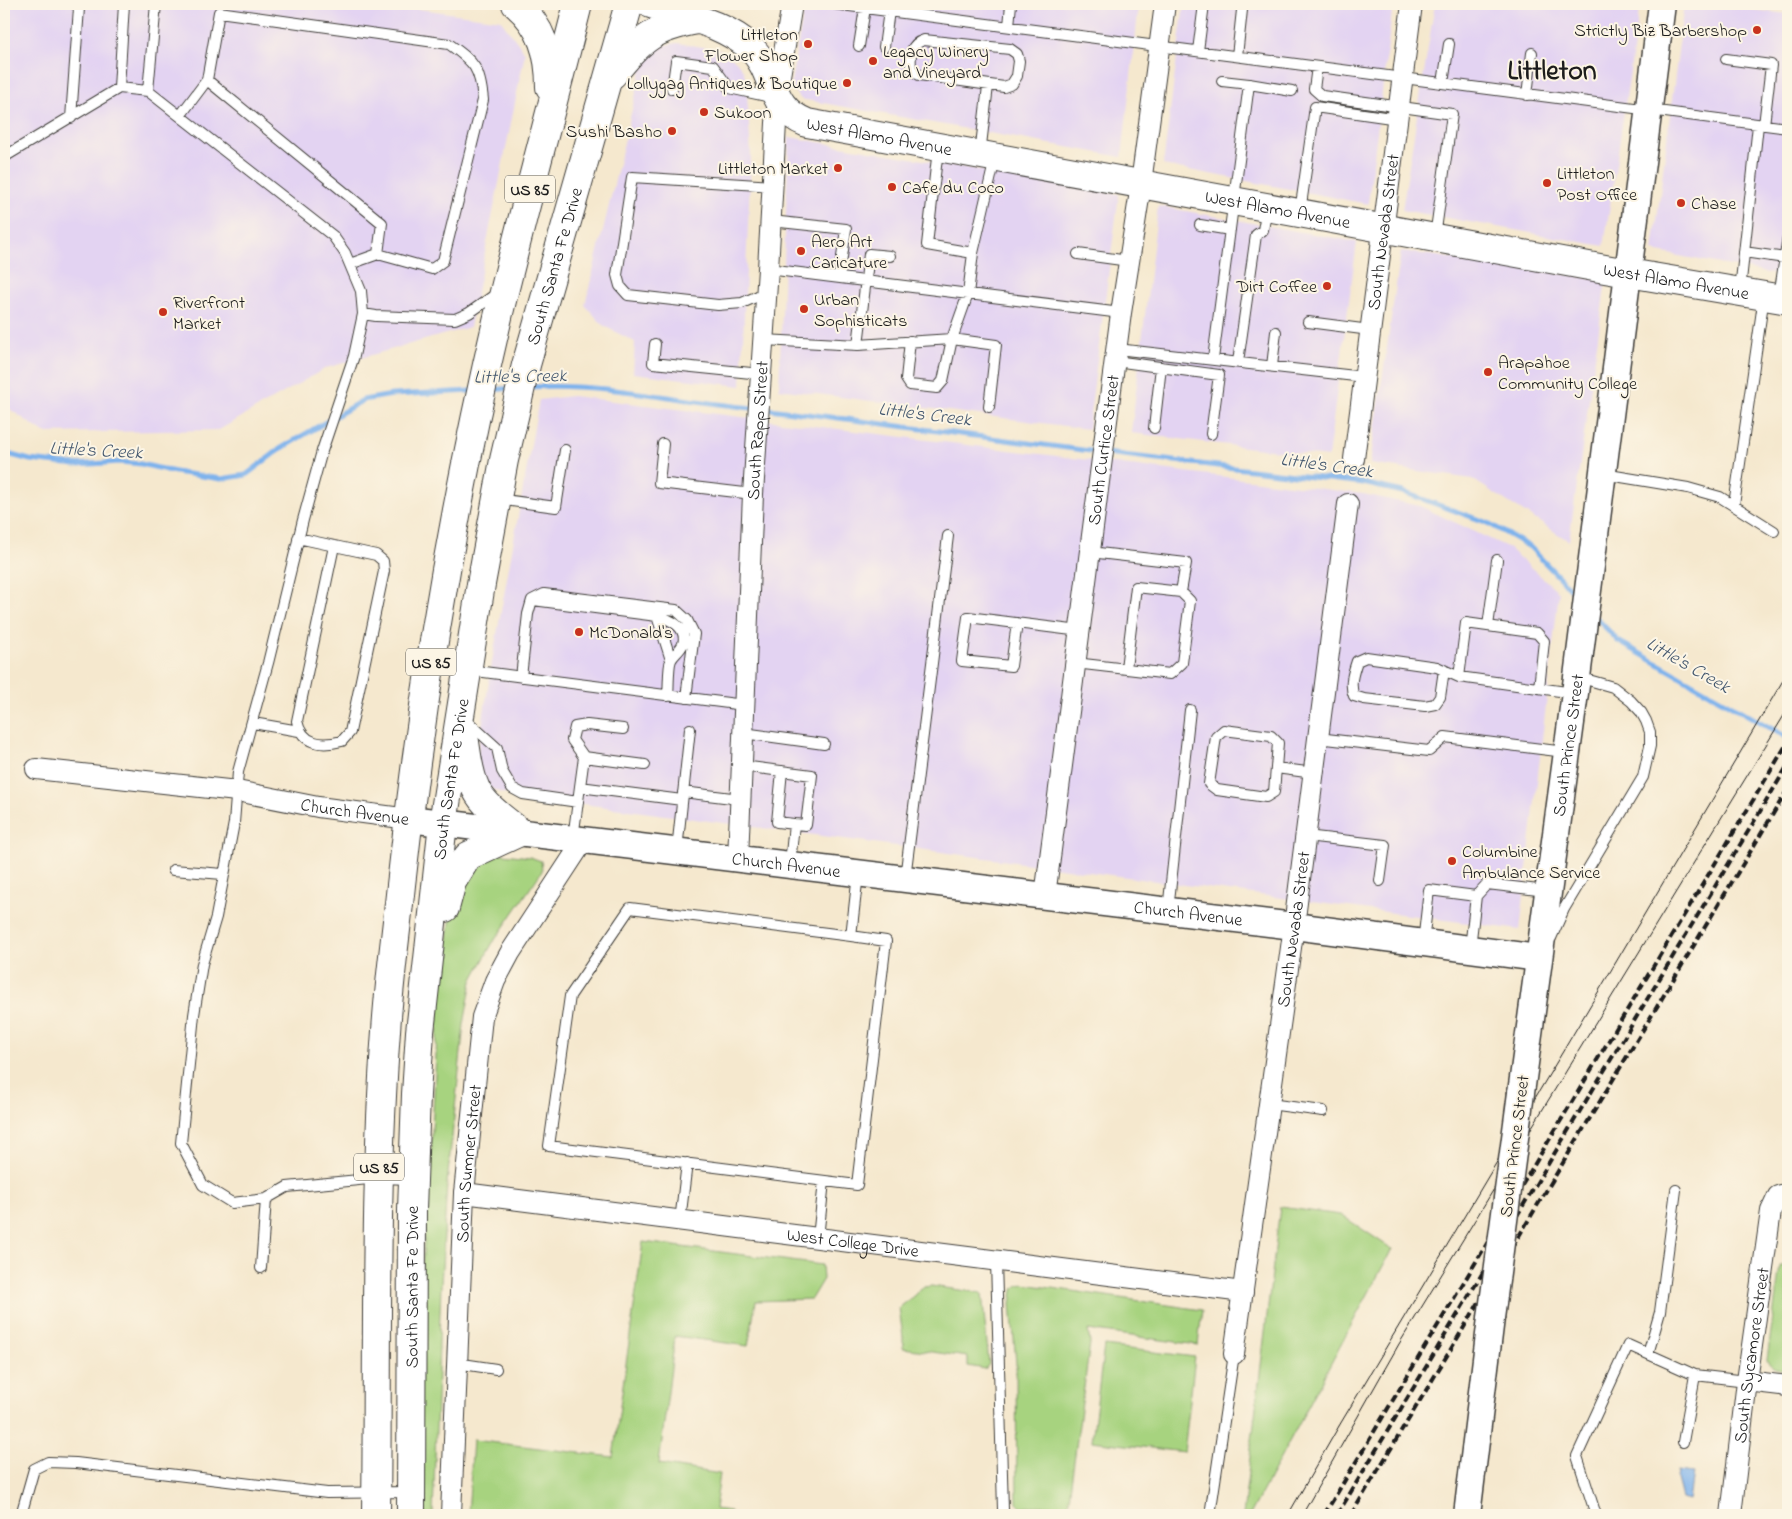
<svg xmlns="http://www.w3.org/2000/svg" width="1792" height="1519" font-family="'Indie Flower',sans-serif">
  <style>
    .built { fill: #e3d3f2 }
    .green { fill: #a7d37f; stroke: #62784e }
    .water { fill: #7fb3ec; stroke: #4e6884 }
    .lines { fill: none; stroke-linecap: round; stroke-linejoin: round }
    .stream { stroke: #7fb3ec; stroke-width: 5 }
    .service-casing { stroke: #3d3b37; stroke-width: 12 }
    .minor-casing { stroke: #3d3b37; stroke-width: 22 }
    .tertiary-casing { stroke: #3d3b37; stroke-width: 29 }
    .secondary-casing { stroke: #3d3b37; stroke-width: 30 }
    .trunk-casing { stroke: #3d3b37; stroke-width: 30 }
    .service { stroke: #fff; stroke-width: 10 }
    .minor { stroke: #fff; stroke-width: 20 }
    .tertiary { stroke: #fff; stroke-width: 26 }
    .secondary { stroke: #fff; stroke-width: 28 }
    .trunk { stroke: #fff; stroke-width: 28 }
    .tram { stroke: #1c1c1c; stroke-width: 1 }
    .rail { stroke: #1c1c1c; stroke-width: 4; stroke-dasharray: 8 4; stroke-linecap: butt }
    .tertiary-bridge-casing { stroke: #3d3b37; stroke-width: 29; stroke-linecap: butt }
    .tertiary-bridge { stroke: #fff; stroke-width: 26 }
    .poi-dot { fill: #c8321e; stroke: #fcf5e5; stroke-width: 2 }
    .labels { text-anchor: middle; stroke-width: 4; stroke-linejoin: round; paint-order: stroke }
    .shield { fill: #fcf5e5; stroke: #5f5d58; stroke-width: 1 }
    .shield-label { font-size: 16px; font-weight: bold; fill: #1c1c1c }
    .poi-label { font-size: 18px; fill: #1c1c1c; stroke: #fcf5e5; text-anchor: start }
    .street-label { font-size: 18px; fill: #1c1c1c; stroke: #fcf5e5 }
    .water-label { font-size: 19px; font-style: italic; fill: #44586f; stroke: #fcf5e5 }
    .town-label { font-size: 28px; font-weight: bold; fill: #1c1c1c; stroke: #fcf5e5 }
  </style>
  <rect width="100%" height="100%" fill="#fcf5e5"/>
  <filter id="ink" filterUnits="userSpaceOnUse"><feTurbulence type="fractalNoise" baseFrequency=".02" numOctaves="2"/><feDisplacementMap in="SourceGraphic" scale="10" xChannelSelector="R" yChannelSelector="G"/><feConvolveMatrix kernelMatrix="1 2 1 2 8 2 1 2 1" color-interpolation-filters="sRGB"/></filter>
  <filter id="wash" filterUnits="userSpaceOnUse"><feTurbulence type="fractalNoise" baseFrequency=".0096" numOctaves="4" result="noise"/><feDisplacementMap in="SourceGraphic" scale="20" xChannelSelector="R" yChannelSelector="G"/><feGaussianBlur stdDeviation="1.12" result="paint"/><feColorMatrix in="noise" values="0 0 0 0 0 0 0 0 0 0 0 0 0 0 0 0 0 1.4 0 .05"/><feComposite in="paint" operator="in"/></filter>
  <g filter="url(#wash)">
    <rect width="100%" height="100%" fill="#f5e8ce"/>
    <!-- built -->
    <path class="built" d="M 4,4 L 382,4 L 501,20 L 525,53 L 470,327 L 326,368 L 219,430 L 44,433 L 4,405 Z
      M 805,4 L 1139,4 L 1122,157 L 801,99 L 790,87 Z
      M 1184,4 L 1393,4 L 1368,204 L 1163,165 Z
      M 1435,4 L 1640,4 L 1604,246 L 1402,210 Z
      M 1684,4 L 1703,4 L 1788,14 L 1788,277 L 1653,251 Z
      M 677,43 L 722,50 L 736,61 L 743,70 L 746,79 L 751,156 L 741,386 L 633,373 L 635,342 L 604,326 L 585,305 L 637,89 L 643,60 L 651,51 L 660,46 Z
      M 789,137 L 1119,194 L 1088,429 L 779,389 Z
      M 1158,206 L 1357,242 L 1328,457 L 1131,433 Z
      M 1401,251 L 1606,280 L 1569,541 L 1472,479 L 1370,464 Z
      M 572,396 L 1363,494 L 1420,506 L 1507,547 L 1559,592 L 1520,930 L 502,793 L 490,788 L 476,763 L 493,656 L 539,400 Z"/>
    <!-- green -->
    <path class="green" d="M 495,853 L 530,857 L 541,861 L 542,871 L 492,944 L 472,981 L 464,1024 L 447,1183 L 441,1285 L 433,1515 L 418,1515 L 419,1307 L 431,1150 L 438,1017 L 455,884 Z
      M 1280,1207 L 1341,1215 L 1392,1249 L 1250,1515 L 1243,1515 Z
      M 643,1242 L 822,1265 L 823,1279 L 811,1299 L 756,1301 L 748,1346 L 675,1336 L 659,1464 L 720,1474 L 715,1509 L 730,1511 L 729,1515 L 468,1515 L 473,1440 L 613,1457 Z
      M 1780,1266 L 1788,1266 L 1788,1370 C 1779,1369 1771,1369 1767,1360 Z
      M 1024,1284 L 1202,1310 L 1198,1345 L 1088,1330 L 1090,1343 L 1068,1506 L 1033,1506 L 1022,1508 L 1017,1503 L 1016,1363 L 1011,1304 L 1013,1290 L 1018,1285 Z
      M 931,1286 L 982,1293 L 989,1364 L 985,1369 L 968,1366 L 968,1357 L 903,1348 L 903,1337 L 899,1308 L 924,1287 Z
      M 1104,1346 L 1195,1357 L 1184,1452 L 1092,1441 Z"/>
    <!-- water -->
    <path class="water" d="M 1678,1471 L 1693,1473 L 1689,1500 L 1682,1498 L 1677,1479 Z"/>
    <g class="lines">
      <!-- stream -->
      <path class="stream" d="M 528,387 C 602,382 679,401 753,408
        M 491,390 L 512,388
        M 762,408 L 1098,452
        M 4,453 L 30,460 L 76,465 L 120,462 L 141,464 L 175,472 L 221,479 L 246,475 L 280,449 L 363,400 L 392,395 L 472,391
        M 1106,453 L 1363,483 L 1403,492 L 1488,523 L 1530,547 L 1579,598
        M 1593,614 L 1618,641 L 1788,738"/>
    </g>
  </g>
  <g filter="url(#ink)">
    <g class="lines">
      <defs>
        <path id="service" d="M 834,4 L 1788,128
          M 1009,26 L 1011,4
          M 924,40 L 1010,49 L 1017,54 L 1019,61 L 1017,76 L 1012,84 L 1004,87 L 919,75 L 911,69 C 910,55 910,44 924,40 Z
          M 859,46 L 865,8
          M 884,47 L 889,11
          M 1198,51 L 1204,4
          M 1237,56 L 1242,10
          M 1726,59 L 1771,65 L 1764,125
          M 1317,67 L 1314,89 L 1322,96 L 1452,114 L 1435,237
          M 1222,81 L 1249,84
          M 1443,83 L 1449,44
          M 119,88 L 124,4
          M 672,89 L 676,61 L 713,66 L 729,88 L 775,98
          M 148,91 L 156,4
          M 1527,95 L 1532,53
          M 180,116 L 207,80
          M 71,118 L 79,8 L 75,4
          M 938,149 L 927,245 L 973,253 L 995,159
          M 980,154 L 988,86
          M 4,157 L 119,88 L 148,91 L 333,236 L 345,253 L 361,291 L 363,314 L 354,356 L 322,451 L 303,520 L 268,663 L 238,772 L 234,823 L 216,917 L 202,964 L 194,1015 L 181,1143 L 203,1185 L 232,1203 L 266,1199
          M 1300,212 L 1315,107 L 1398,119
          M 771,221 L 846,229 L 839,278
          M 1200,225 L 1230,230
          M 1744,252 L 1785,258
          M 1078,254 L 1129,261
          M 350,264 L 378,254 L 432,269 L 443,261 L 483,100 C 480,68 475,63 449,44 L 219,12 L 207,80 L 382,223 L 378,254
          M 768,269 L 1121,313
          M 1740,290 L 1758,125
          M 767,292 L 742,303 L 718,305 L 628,295 L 620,286 L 617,275 L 632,177 L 773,186
          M 1779,297 L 1788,236
          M 363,314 L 376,316 L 455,319 L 469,313 L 499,292
          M 1308,322 L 1370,330
          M 764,340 L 858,345 L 952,339 L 996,345 L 989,407
          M 910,341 L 906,379 L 910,385 L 937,388 L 943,381 L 952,339 L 968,294 L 973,253
          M 655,344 L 653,363 L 761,374
          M 858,345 L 869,254 L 890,256
          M 1117,349 L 1364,377
          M 1213,359 L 1249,84 L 1292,91
          M 1115,361 L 1219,375 L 1211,434
          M 1238,362 L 1256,235 L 1263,230 L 1267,208
          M 1272,366 L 1276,332
          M 1154,428 L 1161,367
          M 663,444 L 659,483 L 753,494
          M 1603,474 L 1688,488 L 1720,497 L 1774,531
          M 497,499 L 556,507 L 565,450
          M 1734,505 L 1764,296
          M 298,538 L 376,555 L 383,561 L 384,571 L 350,732 L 342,741 C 322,746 302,745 297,721 L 334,546
          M 1090,552 L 1186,563 L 1181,592
          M 533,600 L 657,616 C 670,619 688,627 683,644 C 680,651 674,654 671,660 C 668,667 669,687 668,696
          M 657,616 L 671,660
          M 1017,623 L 1011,666 L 962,661 L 968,617 L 1080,631
          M 1488,626 L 1497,560
          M 1075,663 L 1170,674 L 1182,663 L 1190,601 L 1181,592 L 1136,587 L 1126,668
          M 468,670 L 744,705
          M 1444,670 L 1440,697 L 1435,704 L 1425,706 L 1364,699 L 1354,696 C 1349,685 1353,673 1357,661 L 1366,657 L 1437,667 L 1459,677 L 1574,693
          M 521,677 L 528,614 L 532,600 L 544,594 L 676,610 L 687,620 L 694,634 L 686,698
          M 1459,677 L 1466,623 L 1537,633 L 1544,641 L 1539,688
          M 466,720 L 497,748 L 502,771 L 512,788 L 523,794 L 578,802
          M 253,723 L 299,731
          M 743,733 L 824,744
          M 1318,738 L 1429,751 L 1445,737 L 1565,752
          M 584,757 L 645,765
          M 742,766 L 812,775 L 806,825 L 794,824 L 790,864
          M 1276,768 L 1278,743 L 1271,736 L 1224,730 L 1216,737 L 1209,784 L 1217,790 L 1266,797 L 1274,792 L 1276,768 L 1314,773
          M 782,771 L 777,822 L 794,824
          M 580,787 L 682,800
          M 683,792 L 740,799
          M 1306,836 L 1385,845 L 1380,881
          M 573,838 L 584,757 L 572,740 L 575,727 L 587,725 L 623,729
          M 677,850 L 690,729
          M 173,870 L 223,874
          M 905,878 L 948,536
          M 1168,910 L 1190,710
          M 851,936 L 886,941 L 857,1185 L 549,1146 L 570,996 L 630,908 L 851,936 L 858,874
          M 1551,938 L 1564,909 L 1643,777 L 1650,746 L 1650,732 L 1646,721 L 1641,712 L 1631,701 L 1613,687 L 1578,677
          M 1423,943 L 1429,890 L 1476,896
          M 1470,948 L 1476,896 L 1487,884 L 1547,891
          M 1269,1104 L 1323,1111
          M 680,1221 L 687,1163
          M 818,1238 L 824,1181
          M 996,1261 L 1003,1510
          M 261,1268 L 266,1199 L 287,1187 L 379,1178 L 412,1179
          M 1648,1354 L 1660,1312 L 1676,1190
          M 456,1363 L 496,1369
          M 1683,1442 L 1695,1375
          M 21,1515 L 34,1469 L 48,1462 L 76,1463 L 327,1493 L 411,1492
          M 1210,1515 L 1234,1354
          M 1596,1515 L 1577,1456 L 1628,1345 L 1695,1375 L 1747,1381"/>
        <g id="minor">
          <path id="s1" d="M 1354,459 L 1412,4"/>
          <path id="s2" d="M 36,769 L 237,791 L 318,807 L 409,819"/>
          <path id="s3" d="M 738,859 L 753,494 L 768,269 L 776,123 L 780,76 L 792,4"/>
          <path id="s4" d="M 1045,896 L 1121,313 L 1139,198 L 1165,4"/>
          <path id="s5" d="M 464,1193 L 1243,1292"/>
          <path id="s6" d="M 1234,1354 L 1294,926 L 1348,504"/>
          <path d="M 1747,1381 L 1788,1386"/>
          <path id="s7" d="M 451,1515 L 464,1193 L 482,1017 L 495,981 L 510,953 L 584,840"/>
          <path id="s8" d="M 1731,1515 L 1747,1381 L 1771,1211 L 1778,1196 L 1788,1193"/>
        </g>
        <g id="tertiary">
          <path id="s9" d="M 409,819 L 1294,926 L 1538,958"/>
          <path id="s10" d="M 1521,1093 L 1575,693 L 1662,4"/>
          <path d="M 1467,1515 L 1491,1318"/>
        </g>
        <g id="secondary">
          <path id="s11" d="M 651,4 C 683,15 728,25 752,49 C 777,75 767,107 807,123 L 1605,269 L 1788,300"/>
        </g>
        <g id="trunk">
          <path d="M 516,4 C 542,26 550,54 550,87"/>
          <path d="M 613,74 C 642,39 652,28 698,20"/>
          <path d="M 445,908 L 452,882 L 468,856 L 520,832 C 505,820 484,806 476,789 C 468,772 467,753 464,736"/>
          <path d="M 376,1515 C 378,1354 374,1192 386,1031 C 389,982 396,934 401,885 C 422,694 454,504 498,317 C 523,212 552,108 578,4"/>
          <path id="s12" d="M 411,1515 L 412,1210 L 416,1094 L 420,1032 L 443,823 L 481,584 L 504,460 L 526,365 L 629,4"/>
        </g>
      </defs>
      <!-- service casing -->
      <use href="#service" class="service-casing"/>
      <!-- minor casing -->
      <use href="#minor" class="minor-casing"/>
      <!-- tertiary casing -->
      <use href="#tertiary" class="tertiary-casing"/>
      <!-- secondary casing -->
      <use href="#secondary" class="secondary-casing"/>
      <!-- trunk casing -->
      <use href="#trunk" class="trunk-casing"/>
      <!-- service -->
      <use href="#service" class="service"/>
      <!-- minor -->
      <use href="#minor" class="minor"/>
      <!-- tertiary -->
      <use href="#tertiary" class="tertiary"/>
      <!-- secondary -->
      <use href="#secondary" class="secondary"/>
      <!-- trunk -->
      <use href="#trunk" class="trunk"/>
      <!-- tram -->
      <path class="tram" d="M 1288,1515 L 1339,1426 L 1565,1048 L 1788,672
        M 1302,1515 L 1399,1344 L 1788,709"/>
      <!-- rail -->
      <path class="rail" d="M 1324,1515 L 1788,742
        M 1337,1515 L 1788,765
        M 1351,1515 L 1788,789"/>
      <defs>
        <path id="tertiary-bridge" d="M 1491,1318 L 1521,1093"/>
      </defs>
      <!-- tertiary-bridge casing -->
      <use href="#tertiary-bridge" class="tertiary-bridge-casing"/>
      <!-- tertiary-bridge -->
      <use href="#tertiary-bridge" class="tertiary-bridge"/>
    </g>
  </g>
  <!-- markers -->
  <g class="poi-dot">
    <circle cx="1757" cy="30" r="5"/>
    <circle cx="808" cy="44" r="5"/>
    <circle cx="873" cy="61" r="5"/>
    <circle cx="847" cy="83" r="5"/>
    <circle cx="704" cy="112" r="5"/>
    <circle cx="672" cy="131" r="5"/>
    <circle cx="838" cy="168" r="5"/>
    <circle cx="1547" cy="183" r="5"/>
    <circle cx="892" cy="187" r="5"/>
    <circle cx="1681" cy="203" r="5"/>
    <circle cx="801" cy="251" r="5"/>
    <circle cx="1327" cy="286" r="5"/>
    <circle cx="804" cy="309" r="5"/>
    <circle cx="163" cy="312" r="5"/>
    <circle cx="1488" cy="372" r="5"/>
    <circle cx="579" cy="632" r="5"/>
    <circle cx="1452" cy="861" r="5"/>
  </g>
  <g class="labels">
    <!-- shield labels -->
    <g class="shield">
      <rect x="505" y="175.5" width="50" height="27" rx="4"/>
      <rect x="406" y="648.5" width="50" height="27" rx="4"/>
      <rect x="354" y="1153.5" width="50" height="27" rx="4"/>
    </g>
    <g class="shield-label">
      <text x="530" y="195">US 85</text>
      <text x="431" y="668">US 85</text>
      <text x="379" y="1173">US 85</text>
    </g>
    <!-- poi labels -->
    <g class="poi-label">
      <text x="1747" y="36" text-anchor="end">Strictly Biz Barbershop</text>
      <text x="798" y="40" text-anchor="end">Littleton<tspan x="798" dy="21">Flower Shop</tspan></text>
      <text x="883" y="57">Legacy Winery<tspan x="883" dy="21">and Vineyard</tspan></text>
      <text x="837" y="89" text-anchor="end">Lollygag Antiques &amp; Boutique</text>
      <text x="714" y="118">Sukoon</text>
      <text x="662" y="137" text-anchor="end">Sushi Basho</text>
      <text x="828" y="174" text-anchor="end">Littleton Market</text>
      <text x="1557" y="179">Littleton<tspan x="1557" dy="21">Post Office</tspan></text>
      <text x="902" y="193">Cafe du Coco</text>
      <text x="1691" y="209">Chase</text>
      <text x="811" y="247">Aero Art<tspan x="811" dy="21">Caricature</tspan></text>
      <text x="1317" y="292" text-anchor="end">Dirt Coffee</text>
      <text x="814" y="305">Urban<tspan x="814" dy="21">Sophisticats</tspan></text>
      <text x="173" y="308">Riverfront<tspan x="173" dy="21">Market</tspan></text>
      <text x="1498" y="368">Arapahoe<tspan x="1498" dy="21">Community College</tspan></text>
      <text x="589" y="638">McDonald's</text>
      <text x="1462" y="857">Columbine<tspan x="1462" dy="21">Ambulance Service</tspan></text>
    </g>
    <!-- street labels -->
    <g class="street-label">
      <text dy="6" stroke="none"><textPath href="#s11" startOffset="280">West Alamo Avenue</textPath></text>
      <text dy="6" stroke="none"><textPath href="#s11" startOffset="685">West Alamo Avenue</textPath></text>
      <text dy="6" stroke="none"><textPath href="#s1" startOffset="229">South Nevada Street</textPath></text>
      <text dy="6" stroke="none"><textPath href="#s12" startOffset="1262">South Santa Fe Drive</textPath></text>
      <text dy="6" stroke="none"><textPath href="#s11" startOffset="1090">West Alamo Avenue</textPath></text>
      <text dy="6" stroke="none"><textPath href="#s3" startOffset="429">South Rapp Street</textPath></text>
      <text dy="6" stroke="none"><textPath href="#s4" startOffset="450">South Curtice Street</textPath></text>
      <text dy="6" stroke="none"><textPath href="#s10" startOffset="351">South Prince Street</textPath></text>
      <text dy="6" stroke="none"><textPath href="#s12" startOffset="738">South Santa Fe Drive</textPath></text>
      <text dy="6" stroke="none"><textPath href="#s2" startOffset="322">Church Avenue</textPath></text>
      <text dy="6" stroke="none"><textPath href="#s9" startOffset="380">Church Avenue</textPath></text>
      <text dy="6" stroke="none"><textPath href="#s9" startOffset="785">Church Avenue</textPath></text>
      <text dy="6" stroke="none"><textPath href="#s6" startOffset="429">South Nevada Street</textPath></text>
      <text transform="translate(1514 1146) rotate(-83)" y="6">South Prince Street</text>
      <text dy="6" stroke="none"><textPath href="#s7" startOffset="352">South Sumner Street</textPath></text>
      <text dy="6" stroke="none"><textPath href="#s5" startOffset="392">West College Drive</textPath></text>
      <text dy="6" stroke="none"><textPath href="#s12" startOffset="228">South Santa Fe Drive</textPath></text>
      <text dy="6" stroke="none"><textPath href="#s8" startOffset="161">South Sycamore Street</textPath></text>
    </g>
    <!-- water labels -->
    <g class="water-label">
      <text transform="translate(520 375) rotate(-1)" y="7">Little's Creek</text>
      <text transform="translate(925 413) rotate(7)" y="7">Little's Creek</text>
      <text transform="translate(96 449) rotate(3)" y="7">Little's Creek</text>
      <text transform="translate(1327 464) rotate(8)" y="7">Little's Creek</text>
      <text transform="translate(1689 664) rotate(30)" y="7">Little's Creek</text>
    </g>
    <!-- town labels -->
    <g class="town-label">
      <text x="1552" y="79">Littleton</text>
    </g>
  </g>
  <!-- margin -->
  <rect width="1792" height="1519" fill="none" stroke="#fcf5e5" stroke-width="20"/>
</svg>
